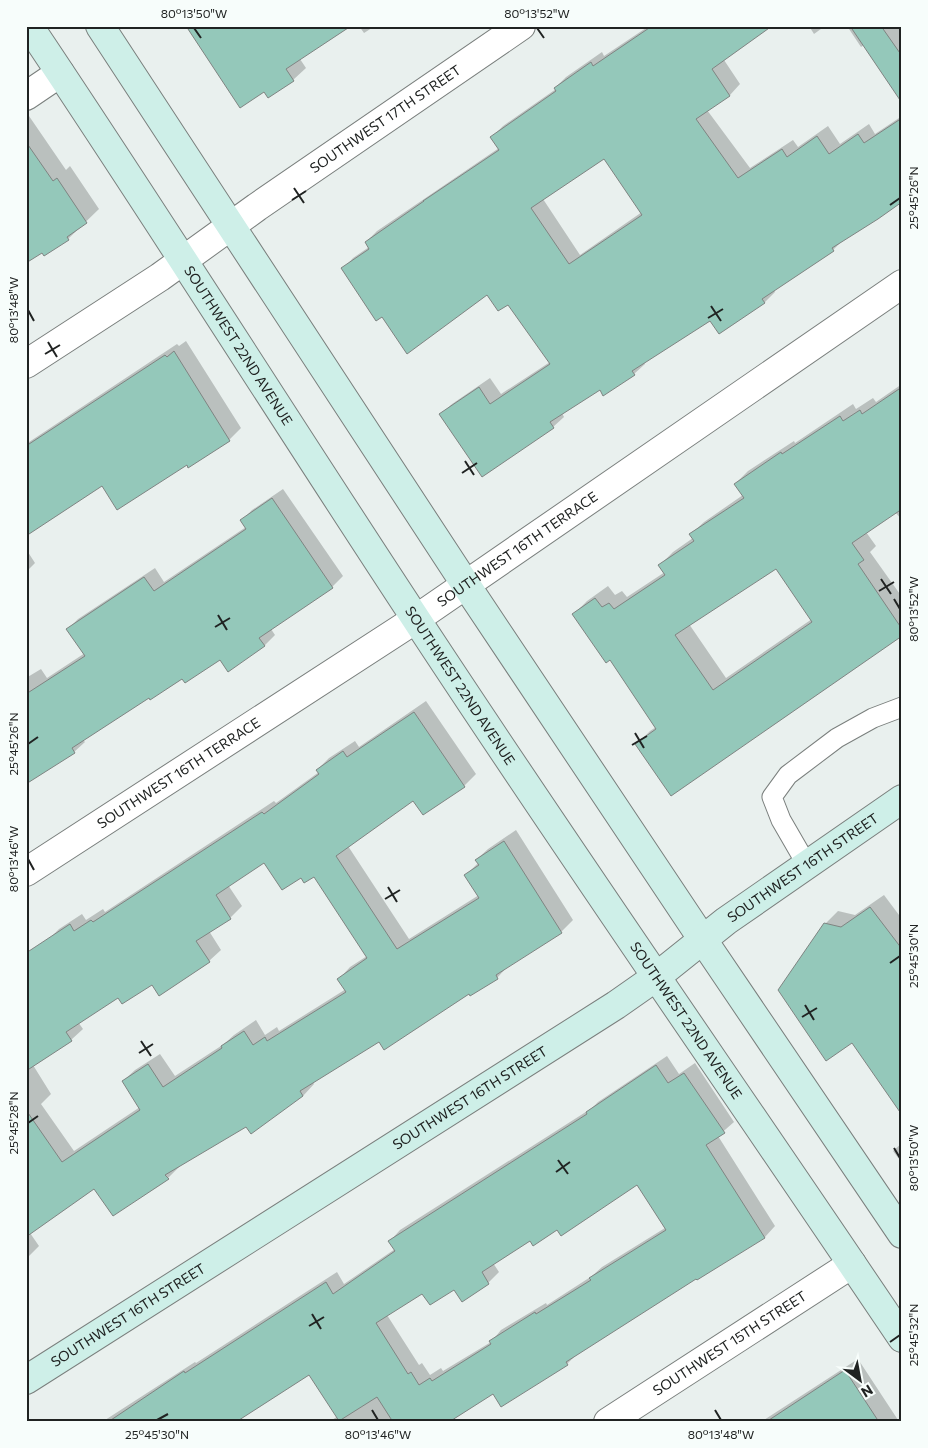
<svg xmlns="http://www.w3.org/2000/svg" width="928" height="1448" font-family="Commissioner,sans-serif">
  <style>
    .shadow { fill: #0003; fill-rule: evenodd }
    .building { fill: #94c8ba; stroke: #7f8482; fill-rule: evenodd }
    .lines { fill: none; stroke-linecap: round; stroke-linejoin: round }
    .lane-casing { stroke: #7a7f7d; stroke-width: 21 }
    .street-casing { stroke: #7a7f7d; stroke-width: 30 }
    .secondary-casing { stroke: #7a7f7d; stroke-width: 30 }
    .lane { stroke: #fff; stroke-width: 19 }
    .street { stroke: #fff; stroke-width: 28 }
    .secondary { stroke: #ceefe8; stroke-width: 28 }
    .ticks { fill: none; stroke: #202322; stroke-width: 2 }
    .labels { text-anchor: middle; stroke-width: 4; stroke-linejoin: round; paint-order: stroke }
    .street-label { font-size: 14px; fill: #202322; stroke: #f7fdfb }
    .neatline { fill: none; stroke: #202322; stroke-width: 2 }
    .ticks-label { font-size: 12px; text-anchor: middle; fill: #202322 }
  </style>
  <rect width="100%" height="100%" fill="#e9f0ee"/>
  <!-- shadow -->
  <path class="shadow" d="M 187,26 L 300,59 L 306,68 L 293,80 L 269,97 L 264,90 Z
    M 359,26 L 375,26 L 364,33 Z
    M 649,26 L 770,26 L 724,60 L 740,84 L 730,95 L 707,110 L 750,168 L 793,140 L 798,147 L 828,126 L 840,144 L 869,124 L 875,134 L 902,116 L 902,197 L 844,239 L 833,250 L 774,289 L 775,292 L 765,302 L 720,332 L 711,319 L 644,362 L 645,364 L 634,374 L 600,388 L 562,413 L 564,417 L 553,427 L 441,414 L 452,404 L 490,378 L 501,394 L 550,362 L 508,303 L 487,293 L 383,315 L 343,269 L 353,258 L 369,247 L 366,242 L 377,231 L 499,148 L 492,137 L 503,126 L 556,89 L 555,88 L 566,77 L 602,52 L 604,56 ZM 605,158 L 642,212 L 580,255 L 543,199 Z
    M 809,26 L 825,26 L 814,34 Z
    M 847,26 L 902,26 L 902,101 L 864,45 L 861,47 Z
    M 29,116 L 66,170 L 70,166 L 99,209 L 68,239 L 42,251 L 26,262 L 26,118 Z
    M 186,341 L 241,428 L 229,440 L 189,466 L 187,464 L 102,485 L 26,535 L 26,444 L 177,344 L 179,346 Z
    M 902,384 L 902,520 L 895,512 L 866,532 L 876,546 L 870,552 L 902,597 L 902,635 L 637,744 L 650,731 L 656,727 L 611,658 L 574,614 L 587,601 L 608,586 L 615,595 L 622,591 L 627,597 L 665,572 L 660,565 L 673,552 L 693,538 L 691,534 L 704,522 L 743,495 L 735,484 L 748,471 L 794,441 L 795,443 L 853,404 L 856,409 L 873,398 L 876,402 ZM 776,567 L 812,619 L 726,678 L 689,624 Z
    M 283,489 L 343,576 L 332,587 L 271,629 L 275,635 L 265,645 L 228,670 L 220,658 L 182,677 L 150,696 L 83,740 L 85,742 L 74,752 L 26,783 L 26,678 L 41,669 L 47,678 L 85,653 L 68,629 L 78,619 L 155,568 L 164,582 L 246,527 L 241,521 L 252,510 Z
    M 26,549 L 35,563 L 26,572 Z
    M 426,701 L 476,774 L 464,786 L 414,799 L 348,846 L 409,939 L 479,895 L 466,875 L 478,863 L 476,860 L 488,849 L 516,830 L 573,920 L 561,932 L 508,966 L 497,978 L 379,1040 L 313,1082 L 314,1084 L 303,1096 L 246,1125 L 178,1165 L 179,1167 L 168,1178 L 95,1187 L 30,1233 L 39,1246 L 26,1259 L 26,957 L 48,940 L 59,929 L 82,914 L 86,920 L 103,909 L 105,912 L 274,801 L 276,803 L 319,772 L 317,770 L 329,758 L 355,741 L 359,747 ZM 264,862 L 301,876 L 314,875 L 367,956 L 350,967 L 339,979 L 346,989 L 279,1031 L 277,1027 L 265,1035 L 256,1020 L 234,1035 L 224,1044 L 175,1076 L 160,1054 L 135,1070 L 123,1081 L 140,1107 L 74,1151 L 41,1104 L 51,1094 L 33,1065 L 71,1040 L 83,1029 L 78,1022 L 118,996 L 209,961 L 221,950 L 209,931 L 230,918 L 242,906 L 228,885 Z
    M 884,895 L 902,919 L 902,1113 L 825,924 L 838,911 L 855,915 Z
    M 667,1056 L 679,1074 L 695,1063 L 734,1122 L 718,1136 L 775,1226 L 765,1237 L 698,1279 L 697,1277 L 578,1353 L 567,1364 L 493,1392 L 447,1422 L 329,1422 L 338,1416 L 309,1373 L 240,1418 L 243,1422 L 102,1422 L 195,1362 L 196,1363 L 337,1272 L 344,1284 L 395,1249 L 390,1241 L 400,1230 L 592,1108 L 598,1102 ZM 637,1184 L 665,1228 L 602,1267 L 592,1276 L 547,1305 L 546,1303 L 501,1330 L 491,1342 L 443,1371 L 441,1368 L 430,1375 L 422,1363 L 419,1365 L 387,1315 L 423,1292 L 488,1283 L 499,1272 L 493,1263 L 531,1240 L 558,1228 Z
    M 902,1143 L 902,1163 L 893,1151 Z
    M 858,1359 L 898,1420 L 897,1422 L 761,1422 Z"/>
  <!-- building -->
  <path class="building" d="M 186,26 L 351,26 L 286,69 L 294,81 L 268,98 L 264,92 L 240,108 Z
    M 652,26 L 772,26 L 712,69 L 730,96 L 696,119 L 738,178 L 782,149 L 787,157 L 817,136 L 829,154 L 858,134 L 864,143 L 902,118 L 902,202 L 878,219 L 832,248 L 834,251 L 762,299 L 765,303 L 719,334 L 710,321 L 632,371 L 635,375 L 603,396 L 600,390 L 550,422 L 554,428 L 482,477 L 439,414 L 479,387 L 490,404 L 550,364 L 508,305 L 498,311 L 487,295 L 407,354 L 382,317 L 376,321 L 341,268 L 369,249 L 365,242 L 424,201 L 423,201 L 499,150 L 490,137 L 556,91 L 554,88 L 591,62 L 593,66 ZM 604,159 L 642,215 L 569,264 L 531,208 Z
    M 850,26 L 881,26 L 902,56 L 902,103 Z
    M 26,142 L 53,181 L 57,178 L 87,223 L 67,237 L 69,240 L 44,256 L 42,253 L 26,263 Z
    M 174,351 L 230,441 L 188,468 L 187,465 L 117,510 L 102,486 L 26,536 L 26,446 L 165,355 L 167,357 Z
    M 902,387 L 902,509 L 852,543 L 864,560 L 858,564 L 902,629 L 902,636 L 671,796 L 635,744 L 656,729 L 610,660 L 606,663 L 572,614 L 595,598 L 602,607 L 609,603 L 614,609 L 665,575 L 658,565 L 694,541 L 689,534 L 744,498 L 734,484 L 781,452 L 782,454 L 840,416 L 843,421 L 860,410 L 862,414 ZM 776,569 L 812,622 L 713,690 L 675,635 Z
    M 272,498 L 333,588 L 259,638 L 265,646 L 228,672 L 220,660 L 185,683 L 182,679 L 150,700 L 149,698 L 72,748 L 75,753 L 26,784 L 26,694 L 85,656 L 66,629 L 144,577 L 154,591 L 246,529 L 240,520 Z
    M 414,712 L 465,787 L 423,815 L 413,801 L 336,856 L 397,949 L 479,898 L 464,875 L 479,865 L 475,860 L 504,841 L 562,933 L 496,975 L 498,979 L 470,996 L 469,994 L 384,1050 L 379,1042 L 300,1091 L 303,1096 L 251,1134 L 246,1127 L 165,1175 L 169,1179 L 113,1216 L 94,1189 L 26,1237 L 26,1110 L 62,1162 L 140,1110 L 122,1081 L 148,1064 L 163,1087 L 222,1048 L 221,1046 L 244,1031 L 253,1045 L 265,1037 L 267,1041 L 346,992 L 337,979 L 367,958 L 314,877 L 304,883 L 301,878 L 282,890 L 264,863 L 216,895 L 231,919 L 196,941 L 210,962 L 159,996 L 152,985 L 122,1004 L 118,998 L 66,1032 L 72,1041 L 26,1071 L 26,953 L 70,924 L 74,931 L 91,920 L 93,922 L 262,812 L 264,814 L 319,774 L 316,770 L 343,751 L 347,757 Z
    M 870,907 L 902,949 L 902,1115 L 852,1043 L 826,1061 L 778,990 L 824,923 L 841,927 Z
    M 656,1065 L 668,1083 L 684,1073 L 725,1133 L 706,1145 L 765,1238 L 697,1280 L 696,1279 L 566,1362 L 568,1365 L 501,1407 L 493,1394 L 449,1422 L 393,1422 L 377,1397 L 339,1421 L 309,1375 L 236,1422 L 108,1422 L 184,1371 L 185,1373 L 326,1282 L 333,1294 L 395,1251 L 388,1241 L 587,1114 L 586,1112 ZM 637,1185 L 666,1230 L 589,1278 L 591,1280 L 536,1314 L 535,1312 L 489,1341 L 491,1344 L 432,1381 L 430,1378 L 419,1385 L 411,1372 L 408,1374 L 376,1323 L 422,1294 L 430,1305 L 454,1290 L 462,1302 L 489,1284 L 482,1272 L 530,1241 L 533,1246 L 557,1230 L 561,1236 Z
    M 845,1370 L 879,1422 L 766,1422 Z"/>
  <g class="lines">
    <defs>
      <path id="lane" d="M 807,865 L 781,820 L 772,797 L 788,775 L 837,738 L 873,718 L 902,707"/>
      <g id="street">
        <path d="M 26,96 L 60,73"/>
        <path id="s1" d="M 26,364 L 160,277 L 257,207 L 521,26"/>
        <path id="s2" d="M 26,872 L 416,619 L 902,284"/>
        <path id="s3" d="M 608,1422 L 852,1264"/>
      </g>
      <g id="secondary">
        <path id="s4" d="M 29,26 C 160,221 285,420 414,616 C 573,859 740,1097 902,1338"/>
        <path d="M 100,26 L 466,585 L 703,940 L 902,1234"/>
        <path id="s5" d="M 26,1380 L 616,1005 L 656,977 L 726,921 L 902,799"/>
      </g>
    </defs>
    <!-- lane casing -->
    <use href="#lane" class="lane-casing"/>
    <!-- street casing -->
    <use href="#street" class="street-casing"/>
    <!-- secondary casing -->
    <use href="#secondary" class="secondary-casing"/>
    <!-- lane -->
    <use href="#lane" class="lane"/>
    <!-- street -->
    <use href="#street" class="street"/>
    <!-- secondary -->
    <use href="#secondary" class="secondary"/>
  </g>
  <!-- ticks -->
  <path class="ticks" d="M 194,28 L 201,38M 537,28 L 544,38M 294,188 L 304,203M 292,200 L 306,191M 890,205 L 900,198M 711,306 L 721,321M 28,310 L 34,321M 708,318 L 723,309M 48,342 L 57,357M 45,354 L 60,345M 465,461 L 474,475M 462,473 L 477,463M 881,579 L 891,594M 879,591 L 894,582M 894,599 L 900,609M 218,615 L 227,630M 215,627 L 230,618M 635,733 L 644,748M 28,744 L 38,737M 632,745 L 647,736M 28,859 L 34,870M 388,887 L 397,902M 385,899 L 400,890M 890,963 L 900,956M 805,1005 L 814,1020M 802,1017 L 817,1008M 141,1041 L 151,1056M 139,1053 L 153,1044M 28,1123 L 38,1116M 894,1148 L 900,1158M 558,1160 L 568,1174M 556,1172 L 570,1162M 312,1314 L 321,1329M 309,1326 L 324,1317M 890,1342 L 900,1335M 372,1410 L 378,1420M 715,1410 L 721,1420M 157,1420 L 168,1414"/>
  <g class="labels">
    <!-- street labels -->
    <g class="street-label">
      <text dy="5" stroke="none"><textPath href="#s1" startOffset="435">SOUTHWEST 17TH STREET</textPath></text>
      <text dy="5" stroke="none"><textPath href="#s4" startOffset="382">SOUTHWEST 22ND AVENUE</textPath></text>
      <text dy="5" stroke="none"><textPath href="#s2" startOffset="588">SOUTHWEST 16TH TERRACE</textPath></text>
      <text dy="5" stroke="none"><textPath href="#s4" startOffset="788">SOUTHWEST 22ND AVENUE</textPath></text>
      <text dy="5" stroke="none"><textPath href="#s2" startOffset="182">SOUTHWEST 16TH TERRACE</textPath></text>
      <text dy="5" stroke="none"><textPath href="#s5" startOffset="931">SOUTHWEST 16TH STREET</textPath></text>
      <text dy="5" stroke="none"><textPath href="#s4" startOffset="1192">SOUTHWEST 22ND AVENUE</textPath></text>
      <text dy="5" stroke="none"><textPath href="#s5" startOffset="526">SOUTHWEST 16TH STREET</textPath></text>
      <text dy="5" stroke="none"><textPath href="#s5" startOffset="121">SOUTHWEST 16TH STREET</textPath></text>
      <text dy="5" stroke="none"><textPath href="#s3" startOffset="145">SOUTHWEST 15TH STREET</textPath></text>
    </g>
  </g>
  <!-- border -->
  <rect width="928" height="1448" fill="none" stroke="#f7fdfb" stroke-width="55"/>
  <!-- north arrow -->
  <g transform="translate(860 1380) rotate(148)" stroke="#f7fdfb" stroke-width="4" paint-order="stroke">
  <path d="M0-4L9 19L0 12L-9 19Z" fill="#202322"/>
  <text y="-8" font-size="14" font-weight="bold" text-anchor="middle" fill="#202322">N</text>
  </g>
  <rect x="28" y="28" width="872" height="1392" class="neatline"/>
  <g class="ticks-label">
    <text x="194" y="18">80°13'50"W</text>
    <text x="537" y="18">80°13'52"W</text>
    <text transform="translate(914 198) rotate(-90)" y="4">25°45'26"N</text>
    <text transform="translate(14 310) rotate(-90)" y="4">80°13'48"W</text>
    <text transform="translate(914 609) rotate(-90)" y="4">80°13'52"W</text>
    <text transform="translate(14 744) rotate(-90)" y="4">25°45'26"N</text>
    <text transform="translate(14 859) rotate(-90)" y="4">80°13'46"W</text>
    <text transform="translate(914 956) rotate(-90)" y="4">25°45'30"N</text>
    <text transform="translate(14 1123) rotate(-90)" y="4">25°45'28"N</text>
    <text transform="translate(914 1158) rotate(-90)" y="4">80°13'50"W</text>
    <text transform="translate(914 1335) rotate(-90)" y="4">25°45'32"N</text>
    <text x="157" y="1439">25°45'30"N</text>
    <text x="378" y="1439">80°13'46"W</text>
    <text x="721" y="1439">80°13'48"W</text>
  </g>
</svg>
